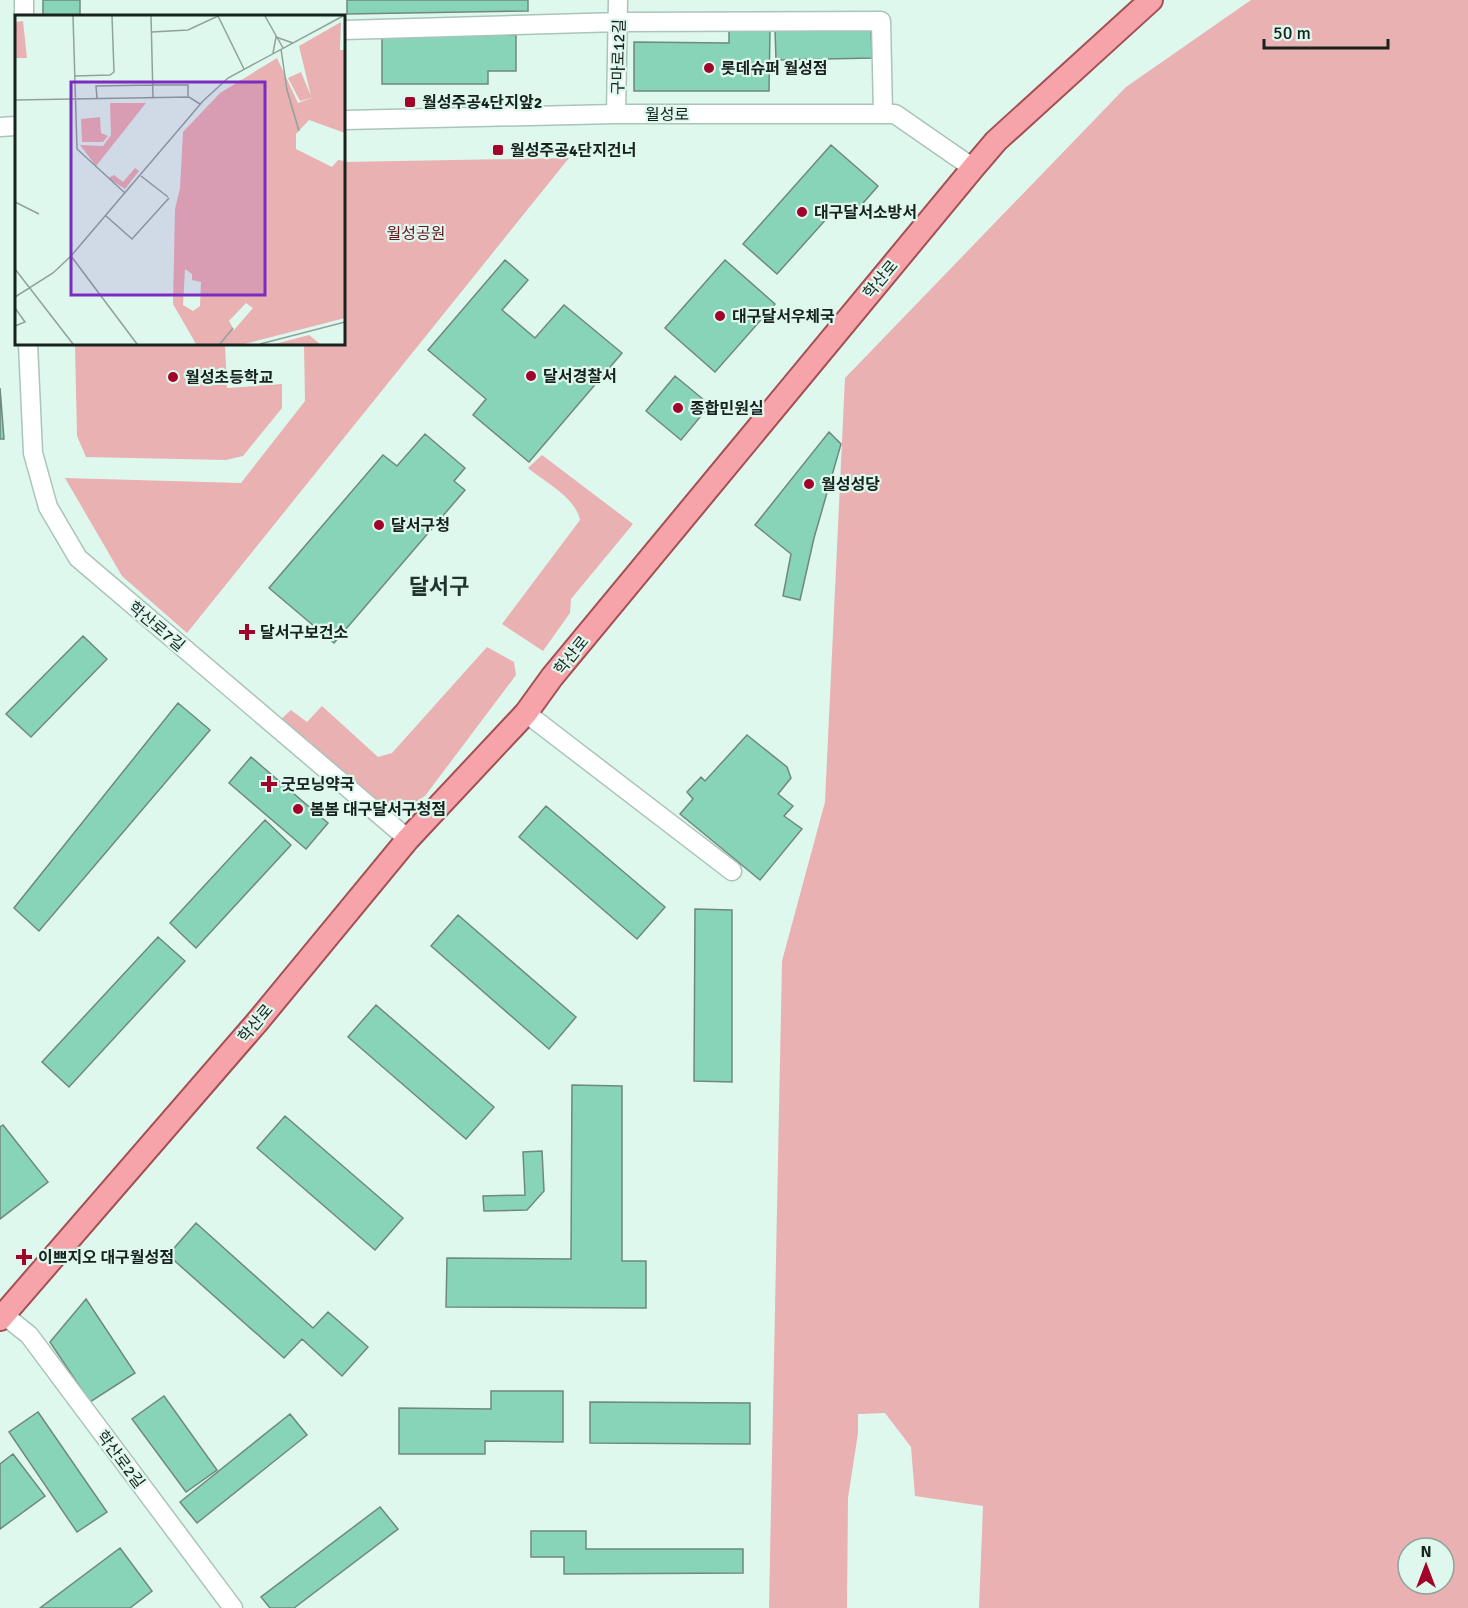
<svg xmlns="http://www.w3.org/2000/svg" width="1468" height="1608" font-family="Signika,'Noto Sans KR',sans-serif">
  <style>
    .green { fill: #e9b1b1; fill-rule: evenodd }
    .building { fill: #88d4b9; stroke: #70887f; stroke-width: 1.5 }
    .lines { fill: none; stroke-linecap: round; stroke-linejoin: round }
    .minor-casing { stroke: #aac4ba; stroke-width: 21 }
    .major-casing { stroke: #a44f53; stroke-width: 26 }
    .minor { stroke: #fff; stroke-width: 18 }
    .major { stroke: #f6a4a9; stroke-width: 22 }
    .poi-dot { fill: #a2032b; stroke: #def8ee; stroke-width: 2 }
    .labels { text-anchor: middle; stroke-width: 4.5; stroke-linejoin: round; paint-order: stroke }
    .street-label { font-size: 16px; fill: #18221e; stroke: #def8ee }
    .poi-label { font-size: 16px; font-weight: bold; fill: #18221e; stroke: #def8ee; text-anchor: start }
    .park-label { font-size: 16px; fill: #681620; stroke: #def8ee }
    .district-label { font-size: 22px; font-weight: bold; fill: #1f342c; stroke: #def8ee }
    .inset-road { fill: none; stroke: #8fa29b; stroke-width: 1.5 }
    .view { fill: #7b2cbf; fill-opacity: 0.15; stroke: #7b2cbf; stroke-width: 3 }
    .inset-edge { fill: none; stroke: #18221e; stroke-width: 3 }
  </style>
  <rect width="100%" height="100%" fill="#def8ee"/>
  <!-- green -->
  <path class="green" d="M 1251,0 L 1468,0 L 1468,1608 L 979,1608 L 983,1506 L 915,1496 L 911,1447 L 885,1413 L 858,1414 L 858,1433 L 848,1498 L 847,1608 L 769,1608 L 782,961 L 825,802 L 845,378 L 1126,87 ZM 1408,1548 L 1444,1548 L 1444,1584 L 1408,1584 Z
    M 569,158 L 187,633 L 122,576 L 65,478 L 241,483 L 305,401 L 304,344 L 344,344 L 344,162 Z
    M 75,344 L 225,344 L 227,388 L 282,384 L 282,408 L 243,456 L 226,460 L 86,457 L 77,436 Z
    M 542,455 L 633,524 L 571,599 L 570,613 L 543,651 L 502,624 L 580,520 C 576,498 545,482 528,468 Z
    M 487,647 L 514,662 L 516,675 L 425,796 L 410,806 L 378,803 L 277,723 L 291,710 L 307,722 L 322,706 L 378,757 L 392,753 Z"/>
  <!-- building -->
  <path class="building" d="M 43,0 L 80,0 L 80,16 L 43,16 Z
    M 347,0 L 528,0 L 528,11 L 347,14 Z
    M 729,28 L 770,28 L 769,91 L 634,91 L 634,42 L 729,43 Z
    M 871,28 L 872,58 L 776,60 L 775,29 Z
    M 382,35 L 516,35 L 516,71 L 488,71 L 488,84 L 382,84 Z
    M 831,145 L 878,186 L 850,218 L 837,207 L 777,274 L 743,244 Z
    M 505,260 L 528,280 L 502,310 L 535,338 L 564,305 L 622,353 L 529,462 L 473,415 L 486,399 L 428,350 Z
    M 725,260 L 775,304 L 715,372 L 665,328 Z
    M 675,376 L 710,405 L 681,440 L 646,411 Z
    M 0,388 L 4,439 L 0,439 Z
    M 829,432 L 841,444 L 814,538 L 800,600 L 783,596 L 791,554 L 755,525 Z
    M 425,434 L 465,468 L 454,481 L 465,490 L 334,643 L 269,588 L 383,455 L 397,466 Z
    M 83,636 L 107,659 L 31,737 L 6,714 Z
    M 178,703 L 210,730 L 39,931 L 14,908 Z
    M 747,735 L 787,767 L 791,778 L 778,794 L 793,806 L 784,816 L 802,829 L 760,880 L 680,814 L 693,799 L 687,792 L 701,777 L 705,781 Z
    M 251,757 L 328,823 L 306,849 L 229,783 Z
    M 546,806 L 665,907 L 637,939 L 519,837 Z
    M 265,820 L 291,845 L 196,948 L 170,923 Z
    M 695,909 L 732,910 L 732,1082 L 694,1081 Z
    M 458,915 L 576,1017 L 549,1049 L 431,946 Z
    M 158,937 L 185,961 L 69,1087 L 42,1062 Z
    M 376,1005 L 494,1107 L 466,1139 L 348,1037 Z
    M 572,1085 L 622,1086 L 622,1261 L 646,1261 L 646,1308 L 446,1307 L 447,1258 L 571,1259 Z
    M 285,1116 L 403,1218 L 375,1250 L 257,1148 Z
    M 3,1125 L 48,1182 L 0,1219 L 0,1127 Z
    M 542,1151 L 544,1191 L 527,1210 L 484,1211 L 483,1196 L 525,1195 L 523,1152 Z
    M 196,1223 L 313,1328 L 328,1312 L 368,1347 L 342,1376 L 302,1339 L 284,1358 L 168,1255 Z
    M 86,1299 L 135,1373 L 90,1402 L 50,1342 Z
    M 491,1391 L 563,1391 L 563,1442 L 485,1441 L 485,1454 L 399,1454 L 399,1408 L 491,1409 Z
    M 164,1396 L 217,1470 L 186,1492 L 132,1419 Z
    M 590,1402 L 750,1403 L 750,1444 L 590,1443 Z
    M 38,1412 L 107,1512 L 77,1532 L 9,1432 Z
    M 290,1414 L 307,1435 L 197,1523 L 180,1502 Z
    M 13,1454 L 45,1496 L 0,1529 L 0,1464 Z
    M 380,1507 L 398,1529 L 294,1608 L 270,1608 L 261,1597 Z
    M 531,1531 L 586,1531 L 586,1549 L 743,1549 L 743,1573 L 564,1574 L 564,1557 L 531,1557 Z
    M 120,1548 L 152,1591 L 130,1608 L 40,1608 Z"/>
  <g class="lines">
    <defs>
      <path id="minor" d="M 24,16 L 24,0
        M 344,30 L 619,22 L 881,21 L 883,114
        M 616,114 L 618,0
        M 344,120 L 616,114 L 895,114 L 973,168
        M 0,127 L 16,126
        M 28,344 L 33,453 L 48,507 L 78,558 L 408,839
        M 526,713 L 732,871
        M 4,1315 L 29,1335 L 233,1608"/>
      <path id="major" d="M 0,1319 L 258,1021 L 408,839 L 526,713 L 552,677 L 973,168 L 996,141 L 1151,0"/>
    </defs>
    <!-- minor casing -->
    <use href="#minor" class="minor-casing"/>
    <!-- major casing -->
    <use href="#major" class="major-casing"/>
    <!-- minor -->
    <use href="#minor" class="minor"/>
    <!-- major -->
    <use href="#major" class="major"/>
  </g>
  <!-- markers -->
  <g class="poi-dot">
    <circle cx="709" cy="68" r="6"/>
    <rect x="404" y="96" width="12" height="12" rx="3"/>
    <rect x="492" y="144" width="12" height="12" rx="3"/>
    <circle cx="802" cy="212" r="6"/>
    <circle cx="720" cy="316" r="6"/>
    <circle cx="531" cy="376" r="6"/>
    <circle cx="173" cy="377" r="6"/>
    <circle cx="678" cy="408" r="6"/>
    <circle cx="809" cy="484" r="6"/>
    <circle cx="379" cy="525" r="6"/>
    <path d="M244 623h6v6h6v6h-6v6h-6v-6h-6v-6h6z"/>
    <path d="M266 775h6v6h6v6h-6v6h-6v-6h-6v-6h6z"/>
    <circle cx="298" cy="809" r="6"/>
    <path d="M21 1248h6v6h6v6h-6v6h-6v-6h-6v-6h6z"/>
  </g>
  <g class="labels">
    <!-- street labels -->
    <g class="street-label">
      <text transform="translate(618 57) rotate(-89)" y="6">구마로12길</text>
      <text x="667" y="120">월성로</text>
      <text transform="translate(880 279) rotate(-50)" y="6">학산로</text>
      <text transform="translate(157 626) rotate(40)" y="6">학산로7길</text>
      <text transform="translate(571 655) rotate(-51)" y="6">학산로</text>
      <text transform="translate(255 1023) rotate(-50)" y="6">학산로</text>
      <text transform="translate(121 1459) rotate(53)" y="6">학산로2길</text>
    </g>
    <!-- poi labels -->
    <g class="poi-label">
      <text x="721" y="74">롯데슈퍼 월성점</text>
      <text x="422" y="108">월성주공4단지앞2</text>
      <text x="510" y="156">월성주공4단지건너</text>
      <text x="814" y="218">대구달서소방서</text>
      <text x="732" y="322">대구달서우체국</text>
      <text x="543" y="382">달서경찰서</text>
      <text x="185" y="383">월성초등학교</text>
      <text x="690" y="414">종합민원실</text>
      <text x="821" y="490">월성성당</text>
      <text x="391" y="531">달서구청</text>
      <text x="260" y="638">달서구보건소</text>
      <text x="281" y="790">굿모닝약국</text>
      <text x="310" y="815">봄봄 대구달서구청점</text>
      <text x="38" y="1263">이쁘지오 대구월성점</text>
    </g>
    <!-- park labels -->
    <g class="park-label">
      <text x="416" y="239">월성공원</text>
    </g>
    <!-- district labels -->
    <g class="district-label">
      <text x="439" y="594">달서구</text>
    </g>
  </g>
  <!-- overview -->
  <g transform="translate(15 15)">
    <rect width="330" height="330" fill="#def8ee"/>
    <path d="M 8,6 L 12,43 L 0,43 L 0,7 ZM 326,7 L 325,35 L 330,35 L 330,118 L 294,105 L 281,119 L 281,134 L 317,152 L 323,145 L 330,146 L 330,303 L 229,329 L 181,329 L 158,289 L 160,194 L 165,173 L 168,117 L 205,78 L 262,43 L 283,88 L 297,83 L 285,86 L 273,63 L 286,57 L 296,81 L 284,31 ZM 170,254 L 177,259 L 177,265 L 186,267 L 185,291 L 178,296 L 168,290 ZM 231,288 L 238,293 L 219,315 L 214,306 ZM 95,88 L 131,88 L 81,151 L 65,130 L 88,131 L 96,120 ZM 85,102 L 86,118 L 93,121 L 88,127 L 67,127 L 66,104 ZM 120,153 L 124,156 L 110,174 L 93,163 L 99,160 L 108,167 ZM 294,320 L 305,329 L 260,329 Z" fill="#e9b1b1" fill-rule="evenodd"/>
    <path class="inset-road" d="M 58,1 L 62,134 L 110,178M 136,1 L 138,82M 250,1 L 268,33M 137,17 L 173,15 L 203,1 L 229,54M 266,34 L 272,75 L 284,116M 258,38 L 261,22 L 278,28M 59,61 L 95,60 L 99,57 L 97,1M 82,83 L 81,71 L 138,70 L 173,70 L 173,81M 0,85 L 174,82 L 185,89M 126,161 L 153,182M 0,187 L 24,199M 91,201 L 117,224 L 154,183M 56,241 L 122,329M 0,254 L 58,329M 0,282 L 38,258 L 56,241 L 188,86 L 213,63 L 328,1M 0,293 L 10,307 L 0,311M 205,329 L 218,313M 245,329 L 330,307"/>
    <path class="view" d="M 56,67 L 250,67 L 250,280 L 56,280 Z"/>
    <rect width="330" height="330" class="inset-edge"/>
  </g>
  <!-- north arrow -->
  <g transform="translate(1426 1566)"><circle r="28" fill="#def8ee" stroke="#8fa29b" stroke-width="1.5"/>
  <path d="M0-4.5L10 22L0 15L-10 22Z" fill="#a2032b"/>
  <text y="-9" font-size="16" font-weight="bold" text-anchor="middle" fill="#18221e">N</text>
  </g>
  <!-- scale -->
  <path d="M1264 39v9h124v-9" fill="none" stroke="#18221e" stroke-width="3"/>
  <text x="1273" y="39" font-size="18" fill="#18221e" stroke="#def8ee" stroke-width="4.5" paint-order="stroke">50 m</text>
</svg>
